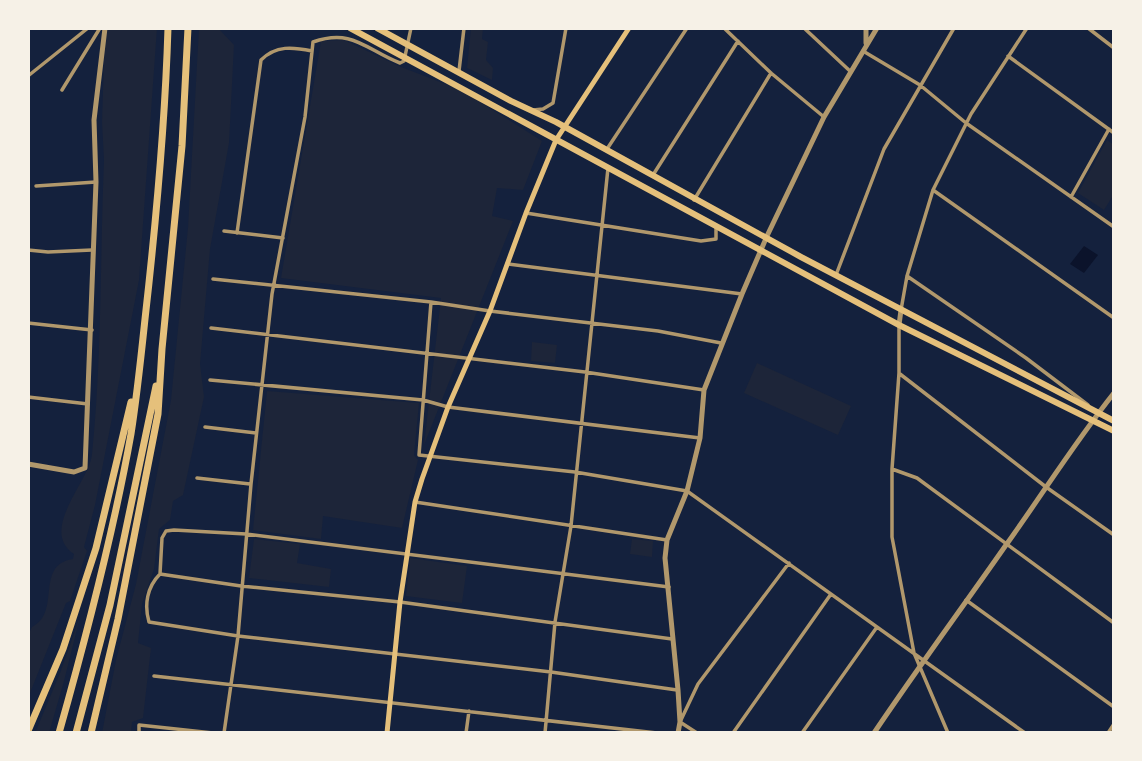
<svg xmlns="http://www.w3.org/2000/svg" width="1142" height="761" font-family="Cabin,sans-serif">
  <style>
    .green { fill: #1d2539 }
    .water { fill: #0b132b }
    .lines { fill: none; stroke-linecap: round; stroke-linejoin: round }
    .minor { stroke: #b1986c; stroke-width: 3.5 }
    .tertiary { stroke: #b1986c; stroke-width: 5 }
    .secondary { stroke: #e5c07b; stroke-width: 5 }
    .primary { stroke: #e5c07b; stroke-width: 6 }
    .motorway { stroke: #e5c07b; stroke-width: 7 }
  </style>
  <rect width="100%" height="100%" fill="#14213d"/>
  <!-- green -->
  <path class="green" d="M 105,28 L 157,28 L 139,280 L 95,505 L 84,547 L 87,551 L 70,601 L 66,603 L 28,698 L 28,635 L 32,627 C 62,612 34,565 73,559 L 74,554 C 38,530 90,481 92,454 C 102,357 100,258 104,160 L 102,122 Z
    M 199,28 L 218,28 L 234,45 L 229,143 L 210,249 L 200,364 L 204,397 L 183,495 L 173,501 L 170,520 L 159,529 L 154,569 L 142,604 L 138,643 L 151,648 L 143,718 L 132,722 L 131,733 L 102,733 L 116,660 L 136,584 L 171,400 L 188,228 Z
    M 471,28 L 483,28 L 482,39 L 488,42 L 486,60 L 493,68 L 492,80 L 467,68 Z
    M 344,40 L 401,67 L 461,90 L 542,141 L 523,190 L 497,188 L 492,216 L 513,221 L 424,445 L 441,298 L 281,278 L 321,41 Z
    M 1107,140 L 1114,145 L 1114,194 L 1104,210 L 1078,193 Z
    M 532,342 L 557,345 L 555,363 L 531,361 Z
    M 757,363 L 851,406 L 838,435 L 744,393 Z
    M 267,391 L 419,403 L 414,455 L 418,460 L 402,528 L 323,516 L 321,539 L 253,530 Z
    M 254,539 L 300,544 L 297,563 L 331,569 L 329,587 L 249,578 Z
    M 632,539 L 653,541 L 652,557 L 630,554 Z
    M 410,558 L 467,566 L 462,603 L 406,596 Z
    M 80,617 L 64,681 L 49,733 L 35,733 L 60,673 Z"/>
  <!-- water -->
  <path class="water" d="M 1084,246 L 1098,255 L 1084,273 L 1070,264 Z"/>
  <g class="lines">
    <!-- minor -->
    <path class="minor" d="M 724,28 L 771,73 L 824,117
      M 804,28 L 851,72
      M 1088,28 L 1114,48
      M 863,51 L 920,85 L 966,123 L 1114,227
      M 1008,56 L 1114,133
      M 459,71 L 464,28
      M 28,76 L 88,28
      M 62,90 L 100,28
      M 533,110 L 543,109 L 553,103 L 566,28
      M 607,149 L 687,28
      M 653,175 L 738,41
      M 36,186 L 96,182
      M 933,190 L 1114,318
      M 1071,197 L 1109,129
      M 694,200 L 771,73
      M 526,213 L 701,241 L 716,239 L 716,228
      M 224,231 L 283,238
      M 237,233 L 261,60 C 276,45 293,47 312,51
      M 28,250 L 48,252 L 92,250
      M 508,264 L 742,294
      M 836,275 L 884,149 L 954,28
      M 907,276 L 1026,358 L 1088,405
      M 213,279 L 431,302 L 490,311 L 658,331 L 721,343
      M 431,302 L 419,455 L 575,472 L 687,491 L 1025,733
      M 901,310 L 907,276 L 933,190 L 971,114 L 1027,28
      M 28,323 L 92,330
      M 899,327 L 899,373 L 892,469 L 892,537 L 914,653 L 948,733
      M 211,328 L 585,372 L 704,390
      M 900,374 L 1046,487 L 1114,535
      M 210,380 L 423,400 L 448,407 L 700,438
      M 28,397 L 88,404
      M 205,427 L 256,433
      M 892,469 L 917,478 L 1114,623
      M 197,478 L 250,484
      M 415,502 L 667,540
      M 160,574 C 147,587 144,605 149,622 L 238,636 L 551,672 L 677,690
      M 160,574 L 162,538 L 166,531 L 174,530 L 246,534 L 669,587
      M 160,574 L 241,586 L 400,602 L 672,639
      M 966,600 L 1114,707
      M 154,676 L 657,733
      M 139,733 L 139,725 L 213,733
      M 224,733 L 238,636 L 251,484 L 272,294 L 305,117 L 313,42 C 353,28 366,50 400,63 L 404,61 L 411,28
      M 466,733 L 469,711
      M 545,733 L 555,622 L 571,526 L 608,168
      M 697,733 L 680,722 L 698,684 L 789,563
      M 733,733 L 831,594
      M 802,733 L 877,627
      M 1108,733 L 1114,724"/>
    <!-- tertiary -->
    <path class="tertiary" d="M 866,28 L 866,43
      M 899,325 L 901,310
      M 28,464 L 74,472 L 85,468 L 96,182 L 94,120 L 105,28
      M 678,733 L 680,722 L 678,690 L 665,558 L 667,540 L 687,491 L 700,438 L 704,390 L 742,294 L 767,236 L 824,117 L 877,28
      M 874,733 C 917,669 962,608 1006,545 C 1042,495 1075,442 1114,393"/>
    <!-- secondary -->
    <path class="secondary" d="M 387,733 L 400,602 L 415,502 L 422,479 L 448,407 L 490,311 L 526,213 L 556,140 L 629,28"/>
    <!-- primary -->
    <path class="primary" d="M 350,28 L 899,325 L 1114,431
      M 377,28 L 511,101 L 556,122 L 801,257 L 1114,421"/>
    <!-- motorway -->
    <path class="motorway" d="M 28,731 L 63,649 L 96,548 L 131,402
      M 59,733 C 87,634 113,535 131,434 C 137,396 141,357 145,319 C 156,222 165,125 168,28
      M 76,733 L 110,605 L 156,386
      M 91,733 L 118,619 L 158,414 L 162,349 L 182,146 L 188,28"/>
  </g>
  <!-- border -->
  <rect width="1142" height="761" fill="none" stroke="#f6f1e7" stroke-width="60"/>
</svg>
